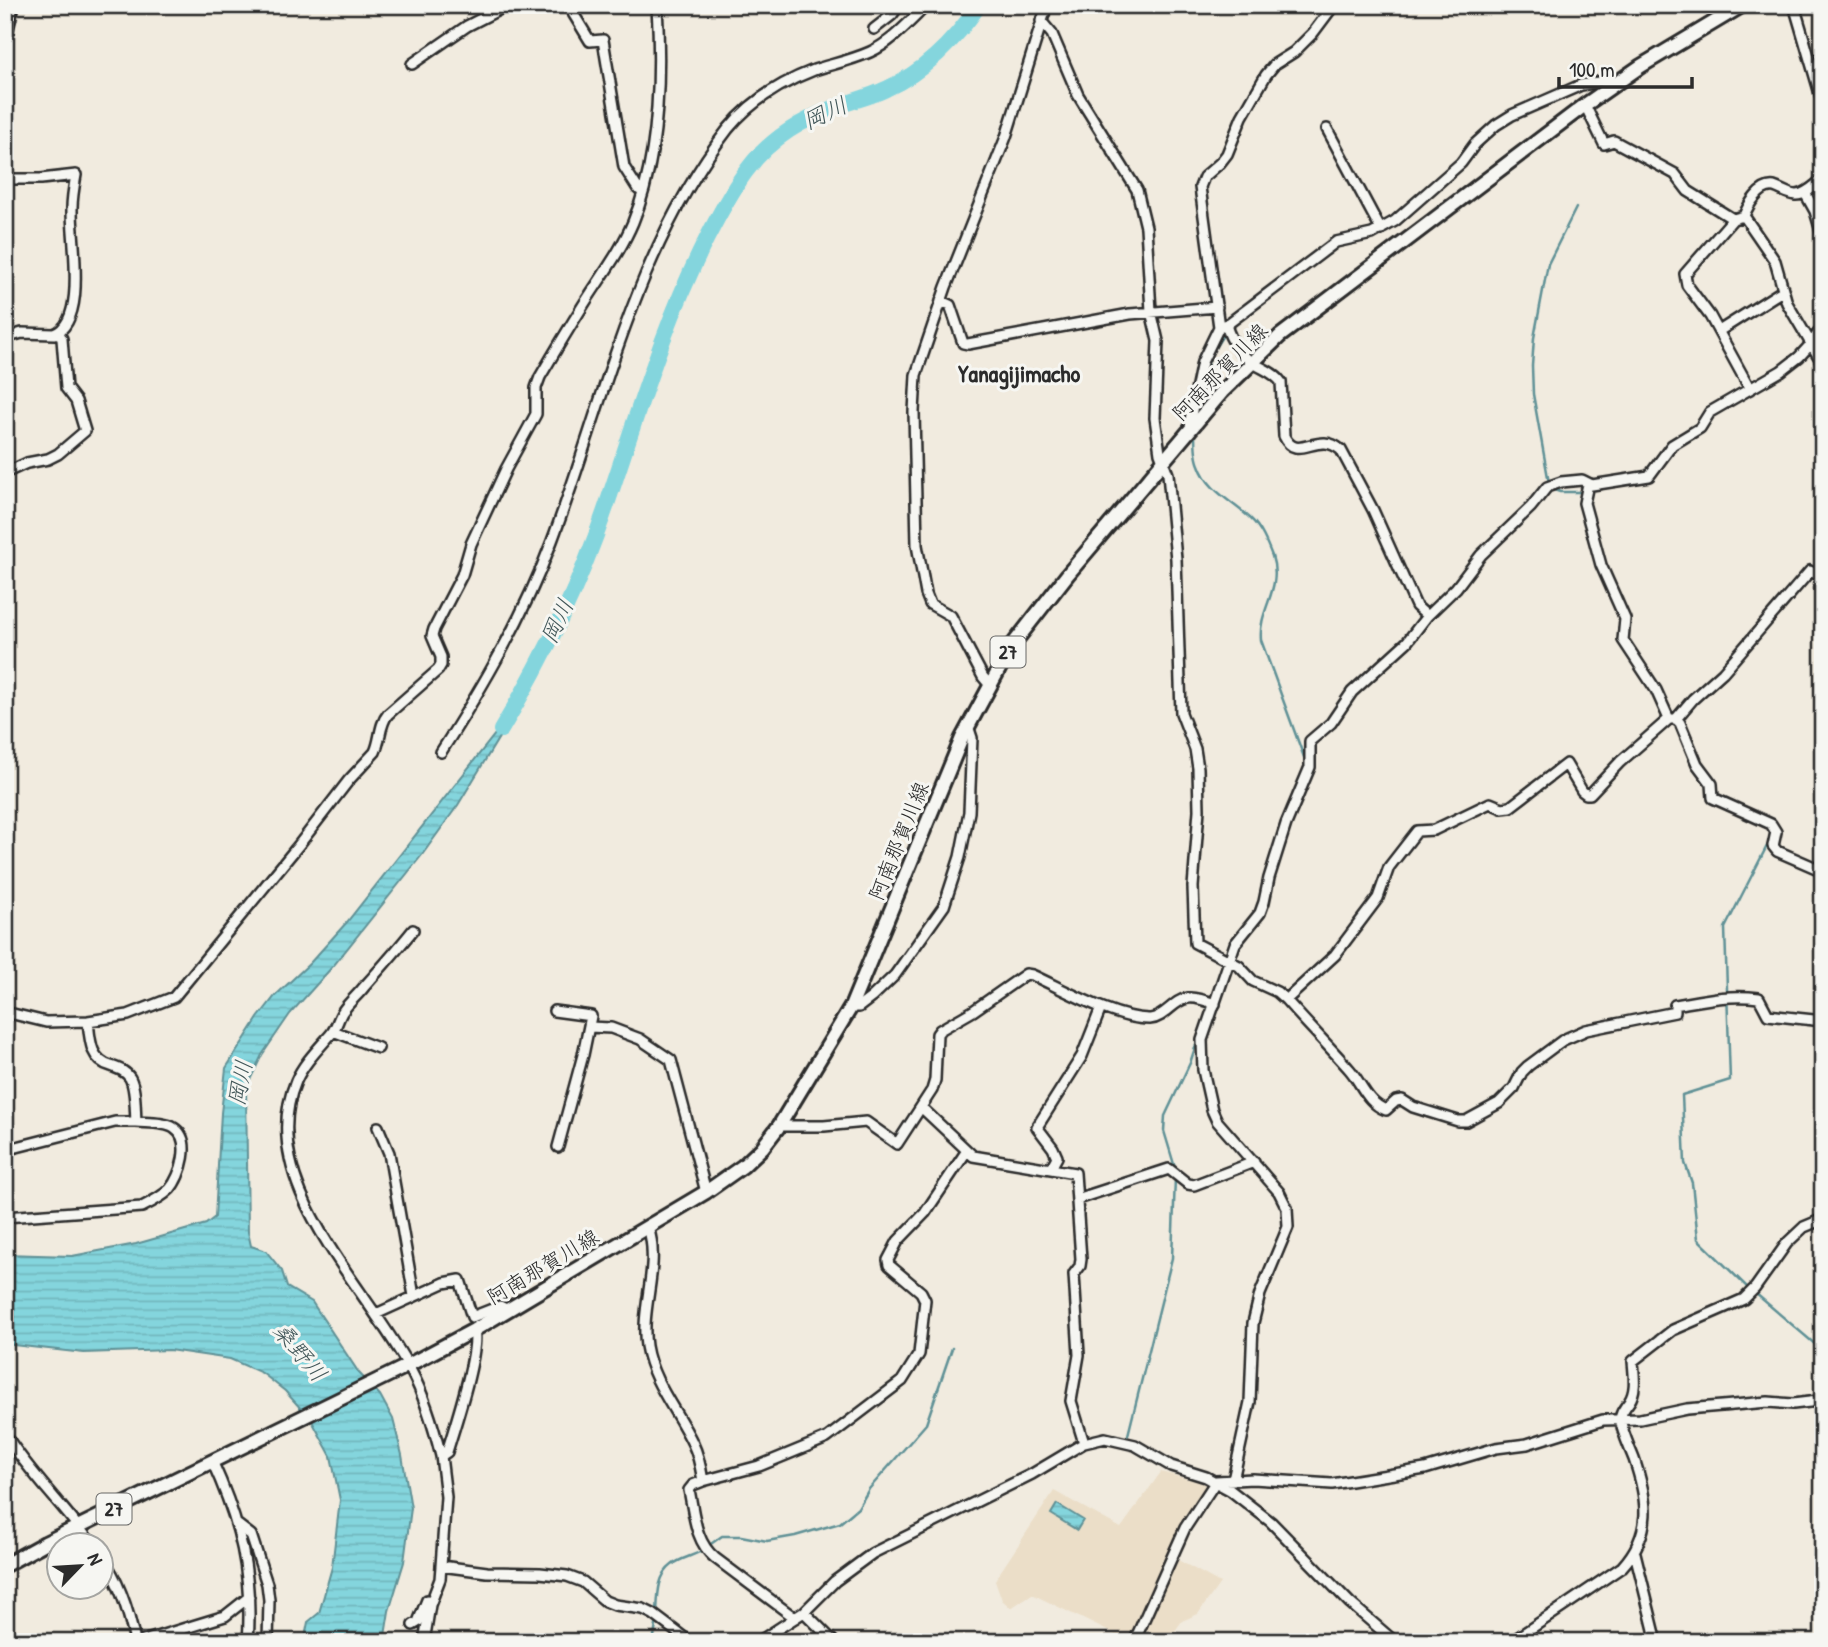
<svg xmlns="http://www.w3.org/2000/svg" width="1828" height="1647" font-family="'Patrick Hand','Klee One',sans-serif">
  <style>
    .built { fill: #ebdec8 }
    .water { fill: url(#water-rules); stroke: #609196; stroke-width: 2 }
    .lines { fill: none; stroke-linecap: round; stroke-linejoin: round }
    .stream { stroke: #609196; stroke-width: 2.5 }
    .river { stroke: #84d5dd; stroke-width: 16 }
    .minor-casing { stroke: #2b2b2b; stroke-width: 14 }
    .major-casing { stroke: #2b2b2b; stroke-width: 18 }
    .minor { stroke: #f6f6f2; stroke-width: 9 }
    .major { stroke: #f6f6f2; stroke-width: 12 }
    .labels { text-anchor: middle; stroke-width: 6; stroke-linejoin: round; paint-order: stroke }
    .shield { fill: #f6f6f2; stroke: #686867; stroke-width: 2 }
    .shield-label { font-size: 19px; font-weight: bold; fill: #2b2b2b }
    .street-label { font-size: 21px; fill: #2b2b2b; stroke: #f6f6f2 }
    .water-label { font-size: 23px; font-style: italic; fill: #415658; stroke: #f6f6f2 }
    .quarter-label { font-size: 24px; font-weight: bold; fill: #2b2b2b; stroke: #f6f6f2 }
  </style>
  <defs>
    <pattern id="water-rules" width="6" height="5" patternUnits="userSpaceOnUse" patternTransform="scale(1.75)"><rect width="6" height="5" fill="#84d5dd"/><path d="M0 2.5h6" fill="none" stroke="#72b7be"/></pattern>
  </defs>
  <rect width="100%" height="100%" fill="#f1ebdf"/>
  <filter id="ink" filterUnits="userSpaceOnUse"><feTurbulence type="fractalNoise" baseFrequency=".0143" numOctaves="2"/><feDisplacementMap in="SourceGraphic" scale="14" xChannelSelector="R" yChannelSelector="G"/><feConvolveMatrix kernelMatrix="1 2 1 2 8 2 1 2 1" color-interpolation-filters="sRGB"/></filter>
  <g filter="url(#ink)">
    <!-- built -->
    <path class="built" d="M 1161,1472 L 1208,1484 L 1206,1492 L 1177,1535 L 1130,1642 L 1032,1594 L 1011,1608 L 1002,1600 L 995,1580 L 1054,1491 L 1121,1528 Z
      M 1178,1560 L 1220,1583 L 1198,1614 L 1182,1621 L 1167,1642 L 1144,1630 Z"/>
    <!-- water -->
    <path class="water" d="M 521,701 L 458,805 L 422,855 L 334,965 L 290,1014 L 262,1055 L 246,1088 L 248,1232 L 251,1246 L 266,1251 L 282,1271 L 287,1287 L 312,1302 L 359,1373 L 380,1395 L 393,1419 L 402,1455 L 411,1508 L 404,1562 L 389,1611 L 384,1642 L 304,1642 L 308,1622 L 319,1613 L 332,1567 L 340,1500 L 331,1456 L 312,1421 L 285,1391 L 262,1373 L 230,1359 L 169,1350 L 84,1353 L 5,1344 L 5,1254 L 72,1256 L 136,1244 L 206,1224 L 215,1217 L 221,1113 L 226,1068 L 258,1018 L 275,996 L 310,963 L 347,922 Z
      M 1057,1504 L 1083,1520 L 1077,1530 L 1051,1514 Z"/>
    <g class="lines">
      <!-- stream -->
      <path class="stream" d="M 1295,56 L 1315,38 L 1324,25
        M 1246,118 L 1270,77 L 1281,65
        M 1207,206 L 1222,320
        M 1202,382 L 1211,354 L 1223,335 L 1223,327
        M 1195,433 C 1195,444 1195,456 1199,465 C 1208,491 1232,501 1251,519 C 1261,528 1267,543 1272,556 C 1283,589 1258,609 1261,640 L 1305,760 L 1304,772
        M 1549,483 L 1533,394 L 1532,366 L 1534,338 L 1548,264 L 1576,208
        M 1551,489 L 1560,492 L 1579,492
        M 1235,938 L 1257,909 L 1281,824 L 1294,794
        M 1211,1000 L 1225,960
        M 1176,1171 L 1164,1131 L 1165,1116 L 1190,1063 L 1209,1006
        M 1750,1290 L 1698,1239 L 1692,1183 L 1685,1163 L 1682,1095 L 1730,1080 L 1725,928 L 1769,842
        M 1755,1293 L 1823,1351
        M 1128,1435 L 1172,1258 L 1175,1178
        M 708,1546 L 722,1536 L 741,1536 L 767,1541 L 795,1536 L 840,1523 L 858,1508 L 869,1489 L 926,1424 L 952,1348
        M 657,1613 C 658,1596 657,1576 672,1565 C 680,1558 694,1556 703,1550
        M 653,1642 L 657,1620"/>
      <!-- river -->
      <path class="river" d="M 501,730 C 543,660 579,587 605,510 C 636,419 663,325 707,238 C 719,215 731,191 747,170 C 771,137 804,119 841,105 C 856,100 872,96 886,89 C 924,72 956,39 979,5"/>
      <defs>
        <path id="minor" d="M 568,5 L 590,41 L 603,40 L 624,167 L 638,189 L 643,192
          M 1794,5 L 1823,104
          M 1041,21 L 1052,34 L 1078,95 L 1137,190 L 1146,227 L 1151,311 L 1158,341 L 1155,418 L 1160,453 L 1168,474 L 1176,559 L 1181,713 L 1195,749 L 1198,768 L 1199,810 L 1193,887 L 1195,943 L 1239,966 L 1253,981 L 1277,992 L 1286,1000 C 1307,1024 1329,1046 1350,1070 C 1362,1084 1367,1103 1386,1110 L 1396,1101 L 1402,1100 L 1413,1107 L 1458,1121 L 1466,1121 L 1499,1103 L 1514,1088 L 1522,1072 L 1528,1066 L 1563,1040 L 1586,1030 L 1675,1012 L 1675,1005 C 1704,1000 1729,994 1759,998 L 1768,1015 L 1823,1021
          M 874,29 L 892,15 L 899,5
          M 412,64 L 467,26 L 508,5
          M 1585,105 L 1604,144 L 1614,141 L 1675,174 L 1688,191 L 1733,219
          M 1327,129 L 1381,230
          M 5,179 L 41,179 L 76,175 C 74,186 72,197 72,208 C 71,238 88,321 54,334 L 22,333 L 5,338
          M 1805,193 L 1815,211 L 1823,238
          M 1744,216 L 1775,261 L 1787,303 L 1823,364
          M 941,301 L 950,305 L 963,343 L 968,344 L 1130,314 L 1217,307
          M 1226,325 C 1231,341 1238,353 1252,362 C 1262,369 1274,372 1281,382 L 1284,436 C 1297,464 1318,429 1341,450 L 1373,510 L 1416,606 L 1427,616
          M 1219,327 L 1229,323 L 1336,242 L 1372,234 L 1395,221 L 1461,163 L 1475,144 L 1496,125 L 1512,115 L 1581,85 L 1610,80 L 1615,84
          M 1719,331 L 1782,291
          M 1750,389 L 1710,316 L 1687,285 L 1685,274 L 1733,219 L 1744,216 C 1748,205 1760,185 1774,187 C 1781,189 1787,194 1795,195 C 1805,196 1815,185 1823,179
          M 1191,428 L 1190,420 L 1202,362 L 1219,327 L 1200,187 L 1204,177 L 1220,163 L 1227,154 L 1242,117 L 1266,75 L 1275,64 L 1294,52 L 1313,33 L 1334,5
          M 5,473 L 27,463 L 48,459 L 58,454 L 85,431 L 76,401 L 66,388 L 62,339 L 59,333
          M 5,636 L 5,653
          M 989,684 L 983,677 L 951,616 L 930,604 L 926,594 L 917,545 L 914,412 L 916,375 L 946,287 L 1006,137 L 1047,5
          M 1671,719 L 1676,719 L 1693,699 L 1723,672 L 1810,571 L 1823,577
          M 1676,719 L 1680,723 L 1697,764 L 1712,784 L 1713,798 L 1771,824 L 1776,832 L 1773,846 L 1777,851 L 1823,871
          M 441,752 C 484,685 524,616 552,541 C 604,402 635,249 728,129 C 751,101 780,83 814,70 C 833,64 852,60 870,52 C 892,42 909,22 927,5
          M 413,930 C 397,950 381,968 364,987 C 358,995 349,1002 343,1011 C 338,1018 337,1027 331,1034 C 319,1048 303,1064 296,1081 C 253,1183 368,1287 411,1371 C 425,1397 434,1428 441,1456
          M 1286,1000 L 1335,955 L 1378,898 L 1389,867 L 1417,831 L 1434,830 L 1490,803 L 1502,808 L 1510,807 L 1566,764 L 1582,791 L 1586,794 L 1590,794 L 1620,762 L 1669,719 L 1656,690 L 1623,640 L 1625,619 L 1601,565 L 1584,503 L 1588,484
          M 851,1007 L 859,1007 L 872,997 L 895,975 L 944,906 L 960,857 L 969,812 L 972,738 L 968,726
          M 554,1011 L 591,1016 L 583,1055 L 558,1147
          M 5,1012 L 46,1022 L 88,1021 L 128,1015 L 174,997 L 298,846 L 349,780 L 375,752 C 381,739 379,725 388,714 L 438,670 L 441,665 L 441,657 L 432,636 L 434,629 L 462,575 L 471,544 L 506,469 L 536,414 L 536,388 L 540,377 C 554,353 569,328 584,304 C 601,277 621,251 633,222 C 660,157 661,74 657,5
          M 589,1027 L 611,1028 L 640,1039 L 671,1060 L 706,1192
          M 333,1031 L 378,1048
          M 921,1107 L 973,1156 L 1075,1173 L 1081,1259 L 1080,1266 L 1074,1274 L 1079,1355 L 1071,1401 L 1084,1443
          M 779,1126 L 824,1126 L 866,1122 L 897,1144 L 932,1090 L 935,1080 L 937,1034 L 940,1030 L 973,1011 L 1026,974 L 1032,975 C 1063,989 1116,1020 1150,1019 C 1165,1018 1173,1000 1188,998 C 1196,997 1207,1001 1215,1004
          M 378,1127 L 389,1153 L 414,1296
          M 5,1150 L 115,1122 L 136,1122
          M 1051,1168 L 1057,1157 L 1053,1148 L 1037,1127 L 1082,1056 L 1101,1008
          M 1077,1199 L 1169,1169 L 1188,1184 L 1194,1185 L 1254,1162
          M 5,1217 L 142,1207 C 152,1202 162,1197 170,1189 C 181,1176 193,1140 174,1128 C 165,1122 147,1123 136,1122 C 135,1109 136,1089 130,1078 C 126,1071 119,1069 111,1066 C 90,1060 90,1040 88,1021
          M 648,1227 C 661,1265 640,1307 646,1346 C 652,1382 678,1412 693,1444 C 699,1456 701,1469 703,1481 L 693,1485 L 689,1490 C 694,1513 695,1542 715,1558 L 795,1618
          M 376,1314 L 444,1283 L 460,1280 L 472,1317 L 500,1306 L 508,1310
          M 474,1330 C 480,1351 454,1428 447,1452 L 441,1456 L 446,1497 L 441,1566 L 487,1572 L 540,1573 L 567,1576 L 583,1582 L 605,1601 L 615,1605 L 643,1609 L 653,1614 L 690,1642
          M 5,1434 C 30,1474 65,1507 93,1546
          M 212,1461 C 240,1522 253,1574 248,1642
          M 1233,1480 L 1250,1402 L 1253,1323 L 1260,1294 L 1288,1227 L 1287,1208 L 1279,1192 L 1217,1121 L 1212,1110 L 1203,1070 L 1202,1040 L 1235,944 L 1260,913 L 1264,902 L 1269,878 L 1286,824 L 1310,767 L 1310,741 L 1331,723 L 1352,692 L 1407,642 L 1427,616 L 1456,588 L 1481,555 L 1531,507 L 1547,487 L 1561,482 L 1582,480 L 1592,485 L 1649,476 L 1672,445 L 1700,428 L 1710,412 L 1781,371 L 1799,357 L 1811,344 L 1823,326
          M 703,1481 L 759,1466 L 827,1438 L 902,1381 L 919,1354 L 925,1300 L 921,1292 L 889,1265 L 888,1260 L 898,1241 L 925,1213 L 966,1152
          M 238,1525 L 251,1535 L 267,1584 L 269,1600 L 268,1642
          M 1635,1553 L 1657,1642
          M 102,1558 C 120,1582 129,1612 135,1642
          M 804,1612 L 834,1642
          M 413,1625 L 418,1622 L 427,1600
          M 140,1642 L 225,1616 L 249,1597
          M 424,1642 L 430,1605 L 440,1579 L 441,1566
          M 758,1642 L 804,1612 L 835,1581 L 873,1553 L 1032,1474 L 1084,1443 L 1105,1438 L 1135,1445 L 1171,1466 L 1206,1477 L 1230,1490 L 1271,1522 L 1350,1603 L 1395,1642
          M 1134,1642 L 1185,1528 L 1216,1481 L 1253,1479 L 1332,1484 L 1425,1469 L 1496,1448 L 1527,1444 L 1603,1420 L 1640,1419 L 1687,1409 L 1768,1402 L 1793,1404 L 1818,1401 L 1823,1403
          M 1511,1642 L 1622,1567 C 1653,1533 1648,1500 1634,1459 C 1629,1446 1622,1432 1620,1418 C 1622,1410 1624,1409 1629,1402 C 1637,1390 1634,1375 1633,1361 L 1673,1330 L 1744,1299 L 1755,1288 L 1787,1243 L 1804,1227 L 1823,1219"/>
        <path id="major" d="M 5,33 L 12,5
          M 5,1565 L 45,1543 L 401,1369 L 474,1330 L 706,1192 L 743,1166 L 762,1148 L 779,1126 L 851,1007 L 962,738 L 1011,647 L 1068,574 L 1222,392 L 1280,336 L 1585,105 L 1641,66 L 1743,5"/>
      </defs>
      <!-- minor casing -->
      <use href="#minor" class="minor-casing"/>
      <!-- major casing -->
      <use href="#major" class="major-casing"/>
      <!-- minor -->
      <use href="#minor" class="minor"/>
      <!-- major -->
      <use href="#major" class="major"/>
    </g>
  </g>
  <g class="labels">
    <!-- shield labels -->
    <g class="shield">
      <rect x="990.5" y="636.5" width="35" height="31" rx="5"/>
      <rect x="96.5" y="1493.5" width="35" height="31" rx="5"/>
    </g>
    <g class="shield-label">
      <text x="1008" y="659">27</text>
      <text x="114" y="1516">27</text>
    </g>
    <!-- street labels -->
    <g class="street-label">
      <text transform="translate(1220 372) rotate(-46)" y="7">阿南那賀川線</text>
      <text transform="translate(899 841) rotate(-68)" y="7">阿南那賀川線</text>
      <text transform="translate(543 1267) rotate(-31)" y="7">阿南那賀川線</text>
    </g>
    <!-- water labels -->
    <g class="water-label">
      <text transform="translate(825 113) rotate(-25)" y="8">岡川</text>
      <text transform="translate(557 621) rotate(-65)" y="8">岡川</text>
      <text transform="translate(240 1083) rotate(-79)" y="8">岡川</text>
      <text transform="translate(300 1352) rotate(50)" y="8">桑野川</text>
    </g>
    <!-- quarter labels -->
    <g class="quarter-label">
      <text x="1019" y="382">Yanagijimacho</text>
    </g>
  </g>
  <!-- margin -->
  <rect width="1828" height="1647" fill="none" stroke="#f6f6f2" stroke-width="28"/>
  <rect x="14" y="14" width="1800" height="1619" fill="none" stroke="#2b2b2b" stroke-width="2.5" filter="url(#ink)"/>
  <!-- north arrow -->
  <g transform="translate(80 1566) rotate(65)"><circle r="33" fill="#f6f6f2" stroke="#a5a5a2" stroke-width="2"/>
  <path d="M0-5L12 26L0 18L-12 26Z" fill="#2b2b2b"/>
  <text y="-10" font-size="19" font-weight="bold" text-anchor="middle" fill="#2b2b2b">N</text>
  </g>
  <!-- scale -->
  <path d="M1559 77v10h133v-10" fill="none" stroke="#2b2b2b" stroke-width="3.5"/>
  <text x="1569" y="77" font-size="21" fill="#2b2b2b" stroke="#f6f6f2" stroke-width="5" paint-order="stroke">100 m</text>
</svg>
